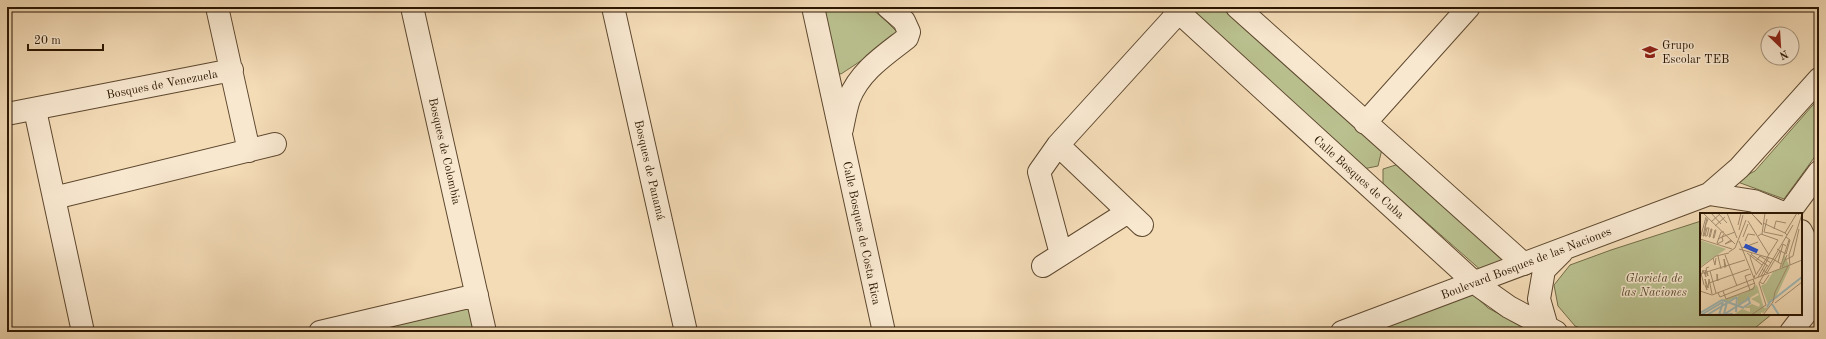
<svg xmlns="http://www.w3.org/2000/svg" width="1826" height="339" font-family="'Old Standard TT',serif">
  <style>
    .green { fill: #bac08f; stroke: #736c48 }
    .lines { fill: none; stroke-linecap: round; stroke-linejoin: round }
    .minor-casing { stroke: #5e482f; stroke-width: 24 }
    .tertiary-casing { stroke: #5e482f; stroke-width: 24 }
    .minor { stroke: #f8e8d0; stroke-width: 22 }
    .tertiary { stroke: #f8e8d0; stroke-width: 22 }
    .labels { text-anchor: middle; stroke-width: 3; stroke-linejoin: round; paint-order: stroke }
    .poi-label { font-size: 12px; fill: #2c1702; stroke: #f8e8d0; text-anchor: start }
    .street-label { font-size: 12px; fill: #2c1702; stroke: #f8e8d0 }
    .park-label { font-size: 12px; font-style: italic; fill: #574a2c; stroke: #f8e8d0 }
    .inset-river { fill: none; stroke: #9fb9b7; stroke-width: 2 }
    .inset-road { fill: none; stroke: #a48d6f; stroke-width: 1 }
    .view { fill: #1d4ed8; fill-opacity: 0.15; stroke: #1d4ed8; stroke-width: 2 }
    .inset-edge { fill: none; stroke: #2c1702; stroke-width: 2 }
  </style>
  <rect width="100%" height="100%" fill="#f4dcb7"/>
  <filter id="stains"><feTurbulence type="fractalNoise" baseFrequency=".005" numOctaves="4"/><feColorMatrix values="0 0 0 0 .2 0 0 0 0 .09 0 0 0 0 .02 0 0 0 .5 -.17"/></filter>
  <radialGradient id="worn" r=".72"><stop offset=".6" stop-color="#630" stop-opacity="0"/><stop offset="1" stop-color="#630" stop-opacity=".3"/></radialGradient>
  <!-- green -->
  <path class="green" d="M 819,7 L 870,7 L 887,22 L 900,35 L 841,74 L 831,70 Z
    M 1184,7 L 1223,7 L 1382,149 L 1378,166 L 1363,169 Z
    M 1819,98 L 1819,151 L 1784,199 L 1735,181 L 1755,171 Z
    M 1399,164 L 1503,261 L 1483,272 L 1383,184 L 1383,169 Z
    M 1701,221 L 1701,314 L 1772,314 L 1750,332 L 1589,332 L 1575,326 L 1558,306 L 1554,285 L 1570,265 L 1611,250 Z
    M 1473,294 L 1488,308 L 1533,332 L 1363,332 Z
    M 468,304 L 475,332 L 362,332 Z"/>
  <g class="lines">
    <defs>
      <path id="minor" d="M 217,7 L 249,151
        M 412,7 L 485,332
        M 613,7 L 686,332
        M 813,7 L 884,332
        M 1173,7 L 1475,283
        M 1237,7 L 1524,264
        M 35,110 L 83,332
        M 7,114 L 232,70
        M 1365,123 L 1469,7
        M 842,129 C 844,119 846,108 849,99 C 859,73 882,57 903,41 L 907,38 L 909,32 L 904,21 L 888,7
        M 1058,145 L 1142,225
        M 54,198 L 275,144
        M 1061,254 L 1039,172 L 1058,145 L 1179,12
        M 1043,266 L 1128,212
        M 320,332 L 477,295"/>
      <path id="tertiary" d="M 1709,194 L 1754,201 L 1786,214
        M 1788,214 L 1819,172
        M 1475,283 L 1509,307 L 1556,332
        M 1547,327 L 1539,299 L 1544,270 L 1562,252
        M 1342,332 L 1709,194 L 1739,168 L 1819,79
        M 1791,332 C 1796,325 1803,317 1808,310 C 1818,291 1811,249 1801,231"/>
    </defs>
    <!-- minor casing -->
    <use href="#minor" class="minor-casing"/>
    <!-- tertiary casing -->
    <use href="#tertiary" class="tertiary-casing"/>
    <!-- minor -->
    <use href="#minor" class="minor"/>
    <!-- tertiary -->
    <use href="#tertiary" class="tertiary"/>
  </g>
  <!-- icons -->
  <defs>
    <symbol id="school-bare" viewBox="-9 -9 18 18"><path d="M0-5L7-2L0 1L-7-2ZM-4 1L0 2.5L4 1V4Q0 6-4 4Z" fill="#8f2418" stroke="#f8e8d0" stroke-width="2.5" paint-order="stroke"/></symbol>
  </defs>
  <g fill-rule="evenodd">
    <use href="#school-bare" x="1639" y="41" width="22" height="22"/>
  </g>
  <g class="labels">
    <!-- poi labels -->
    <g class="poi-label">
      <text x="1662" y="49">Grupo<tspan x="1662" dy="14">Escolar TEB</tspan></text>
    </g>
    <!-- street labels -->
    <g class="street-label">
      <text transform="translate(162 84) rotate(-11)" y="4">Bosques de Venezuela</text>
      <text transform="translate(445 151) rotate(77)" y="4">Bosques de Colombia</text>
      <text transform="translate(650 170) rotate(77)" y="4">Bosques de Panamá</text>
      <text transform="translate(1359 177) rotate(42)" y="4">Calle Bosques de Cuba</text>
      <text transform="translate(862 233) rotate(78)" y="4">Calle Bosques de Costa Rica</text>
      <text transform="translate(1526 263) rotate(-21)" y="4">Boulevard Bosques de las Naciones</text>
    </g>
    <!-- park labels -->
    <g class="park-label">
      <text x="1654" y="282">Glorieta de<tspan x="1654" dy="14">las Naciones</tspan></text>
    </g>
  </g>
  <!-- overview -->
  <g transform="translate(1700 213)">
    <rect width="102" height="102" fill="#f4dcb7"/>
    <path d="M 0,27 L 26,36 L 0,54 ZM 84,41 L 90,54 L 76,84 L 68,91 L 61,73 L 66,70 L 73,59 L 81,55 ZM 57,72 L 64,95 L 69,94 L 63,100 L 61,99 L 61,102 L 33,102 L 42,96 L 50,99 L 50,95 L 44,95 L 52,91 L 59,94 L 60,91 L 51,86 L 59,82 L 58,80 L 38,92 L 38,83 L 28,88 L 18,88 L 44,80 Z" fill="#bac08f"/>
    <path class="inset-river" d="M 72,91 L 79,102M 44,94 L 50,90 L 48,85 L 46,88M 67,94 L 70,89 L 102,64M 36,99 L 37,84M 0,100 L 22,87 L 44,95M 24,101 L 27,89M 1,102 L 23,89M 7,102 L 37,84M 8,102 L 33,101M 19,102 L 23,89M 23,102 L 50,85"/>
    <path class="inset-road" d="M 3,0 L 35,31M 11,0 L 21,11M 18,0 L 27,10M 27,0 L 37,25M 51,0 L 62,11M 102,1 L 89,42 L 90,52 L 102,47M 54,3 L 62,12M 7,5 L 5,14 L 8,6M 67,6 L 64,19 L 83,23M 48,8 L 69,42M 11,9 L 21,0M 63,10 L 85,20M 38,12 L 41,0M 15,13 L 25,4M 5,14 L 6,14 L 4,23 L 3,23 ZM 7,15 L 9,15 L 7,23 L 5,23 ZM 11,16 L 12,16 L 10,24 L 9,24 ZM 74,16 L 76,8 L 86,10M 15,17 L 16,17 L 14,25 L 13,25 ZM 39,17 L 43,2M 24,21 L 22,24 L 35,19M 62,21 L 65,0M 87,22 L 85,20 L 97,0 L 99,2M 43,24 L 48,11M 0,26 L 6,4M 0,26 L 32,36M 31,27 L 25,31 L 32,28M 39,28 L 54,65 L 55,62M 45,28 L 48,21 L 55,22M 17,30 L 21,19 L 24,19M 17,31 L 23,28 L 22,24 L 18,26M 42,35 L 58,29M 39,36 L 73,46 L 59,70 L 66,92 L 51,102M 77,36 L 86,41 L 90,27 L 86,24M 29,39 L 35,35 L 46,7M 47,40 L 62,52M 52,40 L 50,44 L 56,61M 25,42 L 37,73M 52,42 L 68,53M 18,43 L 21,56M 13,45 L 15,52 L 16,45M 85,47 L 93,43 L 99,16M 56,48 L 60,43 L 71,50M 78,49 L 83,31 L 86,33M 81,51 L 73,46 L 93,12M 82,54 L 87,42M 0,55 L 16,43 L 29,40M 25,55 L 24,46 L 26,54M 80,55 L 89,27M 62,56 L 67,60 L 80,38M 10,58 L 16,80M 1,60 L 4,72M 2,60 L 3,57 L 6,64 L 5,57 L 8,63 L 6,55 L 9,54M 0,61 L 45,47M 56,62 L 78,27 L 61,21 L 58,23M 61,63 L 67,52M 58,64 L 69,44M 17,68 L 17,61 L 18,68M 60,69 L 63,71 L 69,62M 9,70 L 49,56M 5,72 L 7,77 L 5,66 L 8,75 L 9,66 L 12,81M 50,77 L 45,63 L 51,61M 0,78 L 12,82 L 90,52M 23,78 L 26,86 L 53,76 L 55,72 L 53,66M 18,80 L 20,84 L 55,70M 75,90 L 102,69M 63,102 L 73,89 L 75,79 L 88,53"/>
    <path class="view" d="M 46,32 L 57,37 L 56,39 L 45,34 Z"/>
    <rect width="102" height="102" class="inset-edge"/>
  </g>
  <!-- margin -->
  <rect width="1826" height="339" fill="none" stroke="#f4dcb7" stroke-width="24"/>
  <rect x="8" y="8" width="1810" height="323" fill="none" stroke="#2c1702" stroke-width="2"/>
  <rect x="12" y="12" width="1802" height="315" fill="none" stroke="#2c1702"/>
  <!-- north arrow -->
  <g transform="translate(1780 46) rotate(155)"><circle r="19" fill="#f8e8d0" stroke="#a6947e"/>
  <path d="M0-3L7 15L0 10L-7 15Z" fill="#8f2418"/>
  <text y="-6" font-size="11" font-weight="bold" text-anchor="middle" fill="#2c1702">N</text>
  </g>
  <!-- scale -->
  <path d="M28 44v6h75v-6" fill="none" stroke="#2c1702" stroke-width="2"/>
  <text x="34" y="44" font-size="12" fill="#2c1702" stroke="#f8e8d0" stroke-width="3" paint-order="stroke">20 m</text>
  <rect width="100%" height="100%" filter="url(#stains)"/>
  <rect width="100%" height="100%" fill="url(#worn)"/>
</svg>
